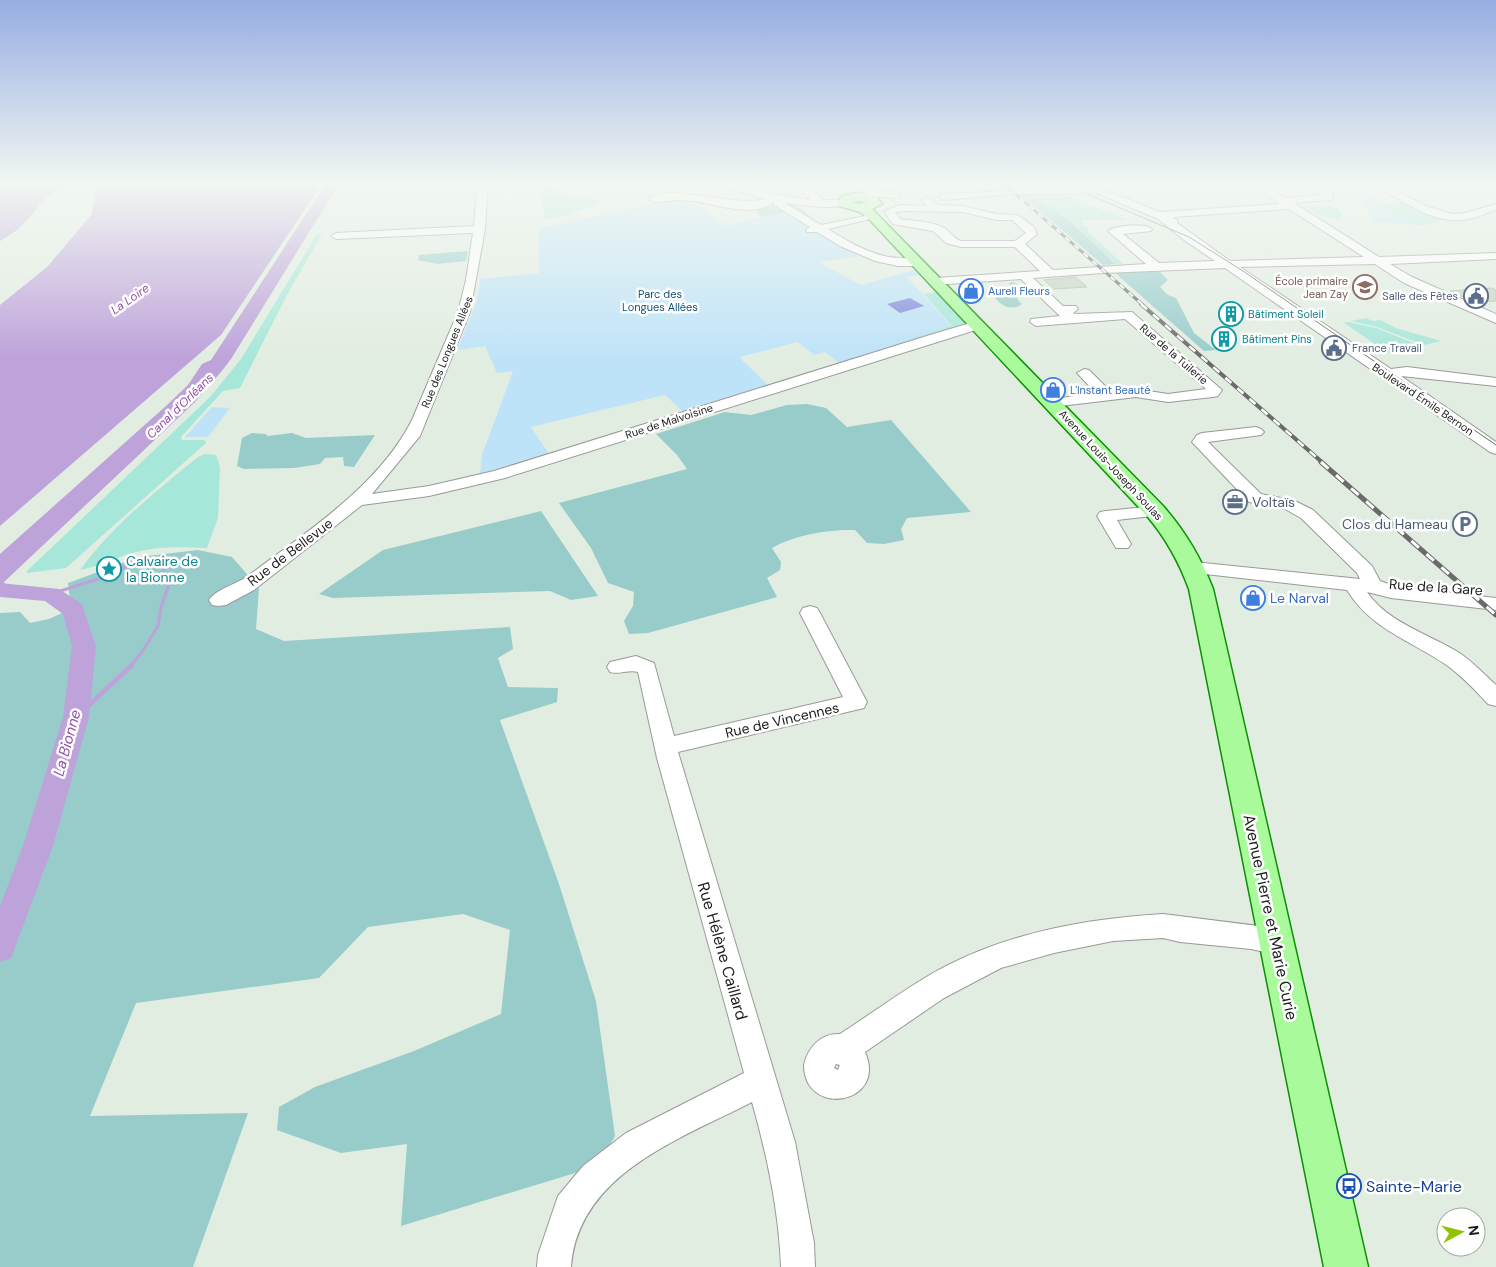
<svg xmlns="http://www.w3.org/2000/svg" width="1496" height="1267" font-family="'DM Sans',sans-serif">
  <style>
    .grass { fill: #a7e7d9 }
    .forest { fill: #97cccb }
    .park { fill: #bee3f8 }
    .pitch { fill: #808adc }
    .water { fill: #bea2da }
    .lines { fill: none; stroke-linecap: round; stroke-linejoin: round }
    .stream-far1 { stroke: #bea2da; stroke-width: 3 }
    .stream { stroke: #bea2da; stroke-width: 4.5 }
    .river { fill: #bea2da; fill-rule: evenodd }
    .building { fill: #c7d4c2; stroke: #acbea4 }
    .minor-casing { stroke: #999; stroke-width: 2 }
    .major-casing { stroke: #0b9103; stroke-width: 3 }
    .minor { fill: #fff; fill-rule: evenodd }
    .major { fill: #a9fa9a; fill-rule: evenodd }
    .tram { stroke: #6a6a6a; stroke-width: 1 }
    .rail-far2-casing { stroke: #6a6a6a; stroke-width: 3 }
    .rail-far1-casing { stroke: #6a6a6a; stroke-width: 4 }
    .rail-casing { stroke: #6a6a6a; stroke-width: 5 }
    .rail-far2 { stroke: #fff; stroke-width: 2; stroke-dasharray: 6; stroke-linecap: butt }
    .rail-far1 { stroke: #fff; stroke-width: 2.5; stroke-dasharray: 8; stroke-linecap: butt }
    .rail { stroke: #fff; stroke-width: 3; stroke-dasharray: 10; stroke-linecap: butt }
    .labels { text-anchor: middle; stroke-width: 5; stroke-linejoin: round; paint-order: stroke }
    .far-education-label { font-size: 11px; fill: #785e54; stroke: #fff; text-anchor: end }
    .far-shop-label { font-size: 11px; fill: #366cbe; stroke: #fff; text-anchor: start }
    .far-park-label { font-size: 11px; fill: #0d5176; stroke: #fff }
    .far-service-label { font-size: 11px; fill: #4e5e75; stroke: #fff; text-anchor: end }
    .far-culture-label { font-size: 11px; fill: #0d838f; stroke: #fff; text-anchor: start }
    .far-street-label { font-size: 11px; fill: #1c1c1c; stroke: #fff }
    .far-water-label { font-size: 12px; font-style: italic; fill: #934ba9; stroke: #fff }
    .service-label { font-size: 14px; fill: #4e5e75; stroke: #fff; text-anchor: start }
    .street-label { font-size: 14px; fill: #1c1c1c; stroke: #fff }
    .culture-label { font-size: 14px; fill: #0d838f; stroke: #fff; text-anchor: start }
    .shop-label { font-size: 14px; fill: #366cbe; stroke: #fff; text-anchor: start }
    .water-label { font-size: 15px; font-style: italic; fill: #934ba9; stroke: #fff }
    .near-street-label { font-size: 16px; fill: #1c1c1c; stroke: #fff }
    .near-transit-label { font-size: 16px; fill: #164399; stroke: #fff; text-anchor: start }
  </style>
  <rect width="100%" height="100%" fill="#e2ede1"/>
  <!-- grass -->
  <path class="grass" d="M 541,182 L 551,183 L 547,187 L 568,193 L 562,196 L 570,198 L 577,195 L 600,202 L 570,214 L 544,220 Z
    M 1062,194 L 1127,220 L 1082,220 L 1082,226 L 1088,227 L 1088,232 L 1124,265 L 1115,264 C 1089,240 1058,202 1022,195 Z
    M 1405,202 L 1443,217 L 1445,219 L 1426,225 L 1415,225 L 1412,222 L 1396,217 L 1379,204 Z
    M 1334,206 L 1342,214 L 1339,220 L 1321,216 L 1306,207 Z
    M 317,234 L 322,234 L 287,295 L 240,388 L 223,391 L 181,437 L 182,440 L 205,440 L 206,443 L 66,568 L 27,573 L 27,571 L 210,397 L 241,359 Z
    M 937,292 L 965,323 L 964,325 L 880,351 L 873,347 L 951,325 L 924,294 Z
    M 1366,318 L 1373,321 L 1380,320 L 1396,328 L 1441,341 L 1424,345 L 1377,327 L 1351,321 Z
    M 1349,322 L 1376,328 L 1421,346 L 1388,353 L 1344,323 Z
    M 205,454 L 216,455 L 220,467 L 218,518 L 207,548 C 184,547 162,546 140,551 C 118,556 102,566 80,570 C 113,525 155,492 198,457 Z"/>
  <!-- forest -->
  <path class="forest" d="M 1021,195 C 1051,196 1093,244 1115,264 L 1103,265 Z
    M 788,203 L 802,209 L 818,223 L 804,229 L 761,217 L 755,208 Z
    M 468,251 L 466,261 L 437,264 L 418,260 L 419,255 Z
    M 1155,271 L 1160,272 L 1168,280 L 1160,287 L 1168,295 L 1176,298 L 1194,333 L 1216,350 L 1204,351 L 1115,273 Z
    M 1013,282 L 1020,286 L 1017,299 L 1022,304 C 1013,311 1002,307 995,298 L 996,295 L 1002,294 L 1001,292 L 1012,289 L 1009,283 Z
    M 807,404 L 826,408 L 847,427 L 891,420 L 971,512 L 907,518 L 901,529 L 904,540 L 884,544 L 867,543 L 855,530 C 829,529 794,535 772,548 L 781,562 L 780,570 L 767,578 L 777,597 L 648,633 L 629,634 L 624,621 L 633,606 L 634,592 L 608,583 L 591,548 L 559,503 L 687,469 L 677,455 L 656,434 L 725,412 L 751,415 L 787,405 Z
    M 252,433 L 266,434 L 267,436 L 292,433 L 306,438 L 375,435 L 354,467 L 344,466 L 343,457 L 325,458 L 320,464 L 294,468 L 244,469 L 237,466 L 242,438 Z
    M 541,511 L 598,596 L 571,600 L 550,591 L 333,598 L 319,594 L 383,550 Z
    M 198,550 L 232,557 L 259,588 L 256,629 L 284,641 L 510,627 L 513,649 L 498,658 L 508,687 L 558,688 L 557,702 L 500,720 L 559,884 L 596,1001 L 615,1136 L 598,1166 L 401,1226 L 407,1144 L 341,1153 L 277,1130 L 279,1107 L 315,1087 L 414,1051 L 501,1014 L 510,930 L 463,914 L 368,927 L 319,978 L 136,1003 L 90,1116 L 248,1113 L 193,1267 L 0,1267 L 0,613 L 20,612 L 30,623 L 49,619 L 71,609 L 68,583 L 139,557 Z"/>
  <!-- park -->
  <path class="park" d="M 1359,192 L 1370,193 C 1378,202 1386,212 1397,217 C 1403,220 1410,219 1415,225 L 1374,222 L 1357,194 Z
    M 677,199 L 684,200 L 690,205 L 695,204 L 726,225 L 786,212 L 795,219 L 861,256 L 818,262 L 861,285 L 915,270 L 919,275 L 907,277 L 951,326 L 839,363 L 825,352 L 814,355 L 798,342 L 739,357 L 770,387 L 684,413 L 665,395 L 531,427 L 550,455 L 480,474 L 482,455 L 513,371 L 497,373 L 485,346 L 457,350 L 477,301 L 480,279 L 539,273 L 539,228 Z
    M 212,407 L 230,408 L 208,437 L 185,437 Z"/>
  <!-- pitch -->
  <path class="pitch" d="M 910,298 L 924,306 L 900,313 L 887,304 Z"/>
  <!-- water -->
  <path class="water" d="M 0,182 L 75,182 C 44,191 39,211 17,230 C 12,234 6,237 0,241 Z
    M 78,182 L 323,182 L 221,335 L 0,526 L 0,305 L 47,267 L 92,214 L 96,186 Z
    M 327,182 L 340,182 L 231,359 L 221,372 L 195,402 L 4,582 L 5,584 L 0,590 L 0,554 L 166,406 L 188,385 L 202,364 L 211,360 Z"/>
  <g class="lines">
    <!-- stream-far1 -->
    <path class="stream-far1" d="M 51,594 L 98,579 L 136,562 L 159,561 L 169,584 L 161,607 L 158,626 L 142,652 L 130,667"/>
    <!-- stream -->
    <path class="stream" d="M 76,717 L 132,665"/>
    <!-- river -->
    <path class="river" d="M 0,583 L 59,589 L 82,604 L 96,646 L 89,717 L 53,846 L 11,958 L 0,962 L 0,906 L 23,846 L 63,717 L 72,646 L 63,614 L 45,601 L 0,597 Z"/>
  </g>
  <!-- building -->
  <path class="building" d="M 1076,277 L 1087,287 L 1054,289 L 1044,280 Z
    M 1492,288 L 1496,290 L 1496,301 L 1474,302 L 1450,291 Z"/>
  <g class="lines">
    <defs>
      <path id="minor" d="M 478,182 L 488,182 L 485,229 L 470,312 L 420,436 L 372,494 L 429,486 L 494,471 L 930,335 L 977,321 L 983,325 L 982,328 L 505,478 L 429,496 L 362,505 L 254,590 L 226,605 L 219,606 L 212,605 L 209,600 C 216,589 237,584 248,576 C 306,532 378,487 412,420 L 458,312 L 466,280 L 473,233 L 336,239 L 331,236 L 336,233 L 474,226 Z
        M 707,182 L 724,182 L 760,192 L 811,200 L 794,182 L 805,182 L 823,200 L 843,200 L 848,203 C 839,211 798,205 785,203 L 821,225 L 870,215 L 870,219 L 828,229 C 847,241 867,253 889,257 C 899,259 917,256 924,263 L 918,266 L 898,266 L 875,261 L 840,246 L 817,232 L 807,232 L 806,230 L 810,227 L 774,205 L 774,202 C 748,221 707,199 678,200 C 669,200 654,205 648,199 C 667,182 734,208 765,199 Z
        M 853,182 L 864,182 L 875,191 L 896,192 L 901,195 L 896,198 L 868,196 Z
        M 893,182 L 933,182 L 915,188 Z
        M 1248,182 L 1260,182 L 1285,198 L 1322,195 L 1302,182 L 1314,182 L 1332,193 L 1332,200 L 1294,203 L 1379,257 L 1496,253 L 1496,259 L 1390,264 L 1412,277 L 1496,314 L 1496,323 L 1404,283 L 1375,264 L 1240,267 L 1391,369 L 1407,367 L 1496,378 L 1496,386 L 1401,376 L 1496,442 L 1496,454 L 1490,452 L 1225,268 L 1104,273 L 1033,278 L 1063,306 L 1076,306 L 1078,309 L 1073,313 L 1075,314 L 1132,312 L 1222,390 L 1218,396 L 1213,397 L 1168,402 L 1136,397 L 1052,407 L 1047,406 L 1045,403 L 1047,400 L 1096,393 L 1077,373 L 1084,369 L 1089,370 L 1111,392 L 1136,389 L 1168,394 L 1206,389 L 1125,319 L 1036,326 L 1030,322 L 1031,319 L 1060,316 L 1021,279 L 932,285 L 930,282 L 936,278 L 1040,271 L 1015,247 L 961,247 L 946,243 L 933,231 L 893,224 L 884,211 L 900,205 L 927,206 L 922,200 L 927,197 L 938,205 L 963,206 L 996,214 L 1018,215 L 1034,227 L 1037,234 L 1025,244 L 1053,270 L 1146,264 L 1108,231 C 1115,225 1145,223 1152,229 L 1151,231 L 1123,234 L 1159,263 L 1215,261 L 1184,240 L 1158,219 L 1096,193 L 1014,194 L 943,200 L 938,197 L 943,194 L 1097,187 L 1160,212 L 1280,204 ZM 1289,209 L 1364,257 L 1230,261 L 1177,223 L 1178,221 L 1173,217 ZM 906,211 L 963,212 L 996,220 L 1012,220 L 1026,233 L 1015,241 L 961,241 C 952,238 950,230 942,227 C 930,221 913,221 900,219 L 895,212 Z
        M 1383,187 L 1389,187 L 1426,206 L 1452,214 L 1465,213 L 1496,204 L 1496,210 C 1485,214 1474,219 1462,220 C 1433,223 1407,203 1383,191 Z
        M 1256,427 L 1261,429 L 1264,432 L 1261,435 L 1208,442 L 1261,494 L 1295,501 L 1313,510 L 1372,566 L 1380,581 L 1394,586 L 1496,598 L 1496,610 L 1391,598 L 1367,592 C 1389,624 1430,634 1461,654 C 1474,663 1485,675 1496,685 L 1496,706 L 1488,704 C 1475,690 1461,675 1445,664 C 1409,640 1370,628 1347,590 L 1187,572 L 1185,568 L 1187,564 L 1194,562 L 1360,579 L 1357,573 L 1301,518 L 1285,509 L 1249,502 L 1192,442 L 1197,435 L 1202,433 Z
        M 1155,506 L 1161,507 L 1164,511 L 1161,515 L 1117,520 L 1131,544 L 1128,548 L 1116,548 L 1097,516 L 1100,512 L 1106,511 Z
        M 810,606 L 817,608 L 820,613 L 867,702 L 864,708 L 678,752 L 795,1142 L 814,1243 L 815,1267 L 781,1267 C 779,1212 767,1155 752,1102 C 680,1139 578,1174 571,1267 L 537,1267 L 538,1255 L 558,1196 L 583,1166 L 626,1133 L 744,1073 L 657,758 L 638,672 C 629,669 619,675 610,672 L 607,667 L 610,662 L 636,656 L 654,663 L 674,736 L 843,697 L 800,613 L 803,608 Z
        M 1163,914 L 1275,928 L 1285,932 L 1289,941 L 1285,950 L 1275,954 L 1251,949 L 1180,942 L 1163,938 L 1113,941 L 1054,953 L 1001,968 L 944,998 L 865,1052 C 888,1105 804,1118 804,1065 C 808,1047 821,1033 840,1034 C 868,1016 895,996 923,979 C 995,935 1080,919 1163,914 ZM 836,1064 L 840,1065 L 838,1070 L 834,1068 Z"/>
      <path id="major" d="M 858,193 L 876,196 L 882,204 L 872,209 L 1163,506 C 1185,531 1201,558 1213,589 L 1368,1267 L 1324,1267 L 1189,589 C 1179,562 1166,538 1147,516 L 870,220 L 860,212 L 839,206 L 837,203 L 842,196 ZM 858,201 L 867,202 L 859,204 L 852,202 Z"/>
    </defs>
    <!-- minor casing -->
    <use href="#minor" class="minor-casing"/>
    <!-- major casing -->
    <use href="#major" class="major-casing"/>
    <!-- minor -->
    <use href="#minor" class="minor"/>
    <!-- major -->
    <use href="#major" class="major"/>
    <!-- tram -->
    <path class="tram" d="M 1068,182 L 1080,191 L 1189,237 L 1243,271 L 1496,445"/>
    <defs>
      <path id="rail-far2" d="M 1002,182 L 1143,305"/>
      <path id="rail-far1" d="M 1141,304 L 1323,463"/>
      <path id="rail" d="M 1321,462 L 1496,615"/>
    </defs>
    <!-- rail-far2 casing -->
    <use href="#rail-far2" class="rail-far2-casing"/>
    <!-- rail-far1 casing -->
    <use href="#rail-far1" class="rail-far1-casing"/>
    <!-- rail casing -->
    <use href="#rail" class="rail-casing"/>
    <!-- rail-far2 -->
    <use href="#rail-far2" class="rail-far2"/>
    <!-- rail-far1 -->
    <use href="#rail-far1" class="rail-far1"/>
    <!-- rail -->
    <use href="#rail" class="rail"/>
  </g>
  <!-- sky -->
  <linearGradient id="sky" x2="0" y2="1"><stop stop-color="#97ade2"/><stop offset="0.51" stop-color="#f2f7f2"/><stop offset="1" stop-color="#f2f7f2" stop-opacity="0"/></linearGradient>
  <rect width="1496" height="360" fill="url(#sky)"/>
  <!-- icons -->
  <defs>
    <symbol id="school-ring" viewBox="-11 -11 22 22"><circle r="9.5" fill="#fff" stroke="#8d6e63" stroke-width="1.5"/><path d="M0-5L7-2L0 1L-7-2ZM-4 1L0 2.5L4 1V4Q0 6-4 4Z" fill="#8d6e63"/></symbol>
    <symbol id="shop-ring" viewBox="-11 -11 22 22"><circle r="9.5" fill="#fff" stroke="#3f7fe0" stroke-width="1.5"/><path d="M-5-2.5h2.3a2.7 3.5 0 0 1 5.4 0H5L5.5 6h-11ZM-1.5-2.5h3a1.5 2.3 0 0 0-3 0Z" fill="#3f7fe0"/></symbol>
    <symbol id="civic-ring" viewBox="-11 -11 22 22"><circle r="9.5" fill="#fff" stroke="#5c6f8a" stroke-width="1.5"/><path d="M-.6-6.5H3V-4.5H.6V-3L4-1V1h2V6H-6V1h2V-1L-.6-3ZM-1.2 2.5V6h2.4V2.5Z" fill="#5c6f8a"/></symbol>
    <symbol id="building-ring" viewBox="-11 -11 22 22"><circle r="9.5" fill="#fff" stroke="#0f9aa8" stroke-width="1.5"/><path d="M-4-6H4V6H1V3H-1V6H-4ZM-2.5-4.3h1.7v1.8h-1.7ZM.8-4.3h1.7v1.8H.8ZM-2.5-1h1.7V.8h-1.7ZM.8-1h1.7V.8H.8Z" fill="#0f9aa8"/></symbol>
    <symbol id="office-ring" viewBox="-11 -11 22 22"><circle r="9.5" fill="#fff" stroke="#5c6f8a" stroke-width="1.5"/><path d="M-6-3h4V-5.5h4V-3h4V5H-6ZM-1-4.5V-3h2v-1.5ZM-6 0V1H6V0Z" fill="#5c6f8a"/></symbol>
    <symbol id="parking-ring" viewBox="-11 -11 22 22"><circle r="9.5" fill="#fff" stroke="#5c6f8a" stroke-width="1.5"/><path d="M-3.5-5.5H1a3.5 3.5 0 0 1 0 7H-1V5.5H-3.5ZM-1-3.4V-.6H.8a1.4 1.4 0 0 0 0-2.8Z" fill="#5c6f8a"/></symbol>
    <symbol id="sight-ring" viewBox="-11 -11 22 22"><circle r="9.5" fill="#fff" stroke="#0f9aa8" stroke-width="1.5"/><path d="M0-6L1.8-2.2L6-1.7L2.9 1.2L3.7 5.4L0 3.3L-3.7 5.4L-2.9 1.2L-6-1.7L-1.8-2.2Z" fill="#0f9aa8"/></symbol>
    <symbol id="bus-ring" viewBox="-11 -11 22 22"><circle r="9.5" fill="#fff" stroke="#1a4fb4" stroke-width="1.5"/><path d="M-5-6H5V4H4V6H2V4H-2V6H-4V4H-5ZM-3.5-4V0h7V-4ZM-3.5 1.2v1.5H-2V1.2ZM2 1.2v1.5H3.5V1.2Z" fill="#1a4fb4"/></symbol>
  </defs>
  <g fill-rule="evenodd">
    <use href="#school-ring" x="1351" y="273" width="28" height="28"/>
    <use href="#shop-ring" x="957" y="277" width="28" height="28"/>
    <use href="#civic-ring" x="1462" y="282" width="28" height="28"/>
    <use href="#building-ring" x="1217" y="300" width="28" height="28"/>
    <use href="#building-ring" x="1210" y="325" width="28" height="28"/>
    <use href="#civic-ring" x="1320" y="334" width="28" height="28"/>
    <use href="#shop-ring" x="1039" y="376" width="28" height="28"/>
    <use href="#office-ring" x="1221" y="488" width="28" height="28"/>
    <use href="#parking-ring" x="1451" y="510" width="28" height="28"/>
    <use href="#sight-ring" x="95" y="555" width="28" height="28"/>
    <use href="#shop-ring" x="1239" y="584" width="28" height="28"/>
    <use href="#bus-ring" x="1335" y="1172" width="28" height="28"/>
  </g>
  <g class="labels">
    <!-- far-education labels -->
    <g class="far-education-label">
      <text x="1348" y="285">École primaire<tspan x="1348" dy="13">Jean Zay</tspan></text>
    </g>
    <!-- far-shop labels -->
    <g class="far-shop-label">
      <text x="988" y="295">Aurell Fleurs</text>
      <text x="1070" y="394">L'Instant Beauté</text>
    </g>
    <!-- far-park labels -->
    <g class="far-park-label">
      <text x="660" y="298">Parc des<tspan x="660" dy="13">Longues Allées</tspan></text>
    </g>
    <!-- far-service labels -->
    <g class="far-service-label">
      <text x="1458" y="300">Salle des Fêtes</text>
      <text x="1352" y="352" text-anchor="start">France Travail</text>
    </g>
    <!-- far-culture labels -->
    <g class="far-culture-label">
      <text x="1248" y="318">Bâtiment Soleil</text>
      <text x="1242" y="343">Bâtiment Pins</text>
    </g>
    <!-- far-street labels -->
    <g class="far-street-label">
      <text transform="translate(447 352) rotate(-68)" y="4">Rue des Longues Allées</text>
      <text transform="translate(1174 354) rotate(41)" y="4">Rue de la Tuilerie</text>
      <text transform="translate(1423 399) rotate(34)" y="4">Boulevard Émile Bernon</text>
      <text transform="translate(669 421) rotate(-18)" y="4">Rue de Malvoisine</text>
      <text transform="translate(1111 465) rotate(47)" y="4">Avenue Louis-Joseph Soulas</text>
    </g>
    <!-- far-water labels -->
    <g class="far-water-label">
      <text transform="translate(130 299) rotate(-35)" y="4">La Loire</text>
      <text transform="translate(180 406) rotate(-44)" y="4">Canal d'Orléans</text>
    </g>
    <!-- service labels -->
    <g class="service-label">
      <text x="1252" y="507">Voltaïs</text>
      <text x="1448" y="529" text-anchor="end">Clos du Hameau</text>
    </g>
    <!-- street labels -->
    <g class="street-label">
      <text transform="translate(290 552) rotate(-37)" y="5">Rue de Bellevue</text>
      <text transform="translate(1436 587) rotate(4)" y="5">Rue de la Gare</text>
      <text transform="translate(782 720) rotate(-13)" y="5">Rue de Vincennes</text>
    </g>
    <!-- culture labels -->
    <g class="culture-label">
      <text x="126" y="566">Calvaire de<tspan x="126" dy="16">la Bionne</tspan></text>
    </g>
    <!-- shop labels -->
    <g class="shop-label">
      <text x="1270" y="603">Le Narval</text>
    </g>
    <!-- water labels -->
    <g class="water-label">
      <text transform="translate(67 743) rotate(-75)" y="5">La Bionne</text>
    </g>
    <!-- near-street labels -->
    <g class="near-street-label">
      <text transform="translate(1271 917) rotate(78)" y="6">Avenue Pierre et Marie Curie</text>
      <text transform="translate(723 951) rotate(74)" y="6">Rue Hélène Caillard</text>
    </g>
    <!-- near-transit labels -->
    <g class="near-transit-label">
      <text x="1366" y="1192">Sainte-Marie</text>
    </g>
  </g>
  <!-- north arrow -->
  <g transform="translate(1461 1232) rotate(83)"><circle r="24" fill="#ffffff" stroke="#a4a4a4"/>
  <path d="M0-4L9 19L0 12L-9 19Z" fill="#8fc404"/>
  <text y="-8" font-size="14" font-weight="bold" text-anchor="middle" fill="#1c1c1c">N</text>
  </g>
</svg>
